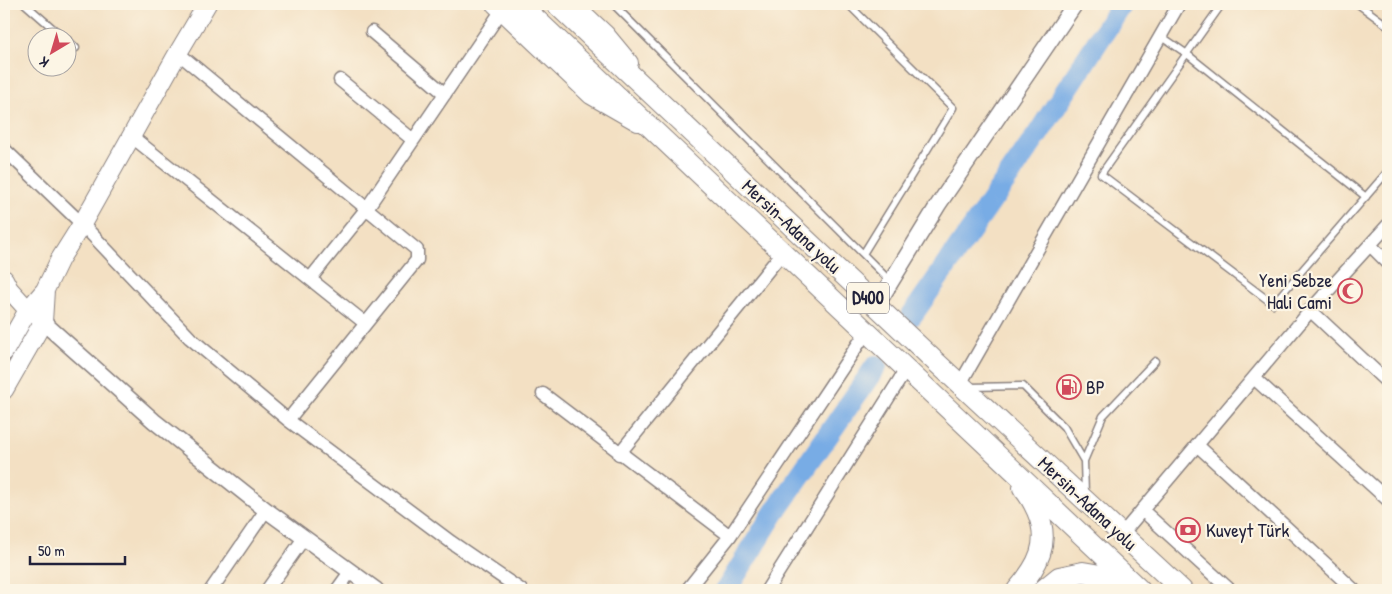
<svg xmlns="http://www.w3.org/2000/svg" width="1392" height="594" font-family="'Patrick Hand',sans-serif">
  <style>
    .grass { fill: url(#grass-tufts); stroke: #5c7255 }
    .lines { fill: none; stroke-linecap: round; stroke-linejoin: round }
    .river { stroke: #78ace5; stroke-width: 22 }
    .service-casing { stroke: #8a817f; stroke-width: 9 }
    .minor-casing { stroke: #8a817f; stroke-width: 15 }
    .tertiary-casing { stroke: #8a817f; stroke-width: 18 }
    .secondary-casing { stroke: #8a817f; stroke-width: 20 }
    .trunk-casing { stroke: #8a817f; stroke-width: 22 }
    .service { stroke: #fff; stroke-width: 6 }
    .minor { stroke: #fff; stroke-width: 12 }
    .tertiary { stroke: #fff; stroke-width: 15 }
    .secondary { stroke: #fff; stroke-width: 18 }
    .trunk { stroke: #fff; stroke-width: 20 }
    .labels { text-anchor: middle; stroke-width: 4.5; stroke-linejoin: round; paint-order: stroke }
    .shield { fill: #fcf5e5; stroke: #63616e; stroke-width: 1 }
    .shield-label { font-size: 18px; font-weight: bold; fill: #22223b }
    .street-label { font-size: 19px; fill: #22223b; stroke: #fcf5e5 }
    .poi-label { font-size: 19px; fill: #22223b; stroke: #fcf5e5; text-anchor: start }
  </style>
  <defs>
    <pattern id="grass-tufts" width="24" height="20" patternUnits="userSpaceOnUse" patternTransform="scale(1.25)"><rect width="24" height="20" fill="#96c16f"/><path d="M3 7l-1-3M5 7V3M7 7l1-3M15 17l-1-3M17 17v-4M19 17l1-3" fill="none" stroke="#7a9c5c"/></pattern>
  </defs>
  <rect width="100%" height="100%" fill="#fcf5e5"/>
  <filter id="ink" filterUnits="userSpaceOnUse"><feTurbulence type="fractalNoise" baseFrequency=".02" numOctaves="2"/><feDisplacementMap in="SourceGraphic" scale="10" xChannelSelector="R" yChannelSelector="G"/><feConvolveMatrix kernelMatrix="1 2 1 2 8 2 1 2 1" color-interpolation-filters="sRGB"/></filter>
  <filter id="wash" filterUnits="userSpaceOnUse"><feTurbulence type="fractalNoise" baseFrequency=".0096" numOctaves="4" result="noise"/><feDisplacementMap in="SourceGraphic" scale="20" xChannelSelector="R" yChannelSelector="G"/><feGaussianBlur stdDeviation="1.12" result="paint"/><feColorMatrix in="noise" values="0 0 0 0 0 0 0 0 0 0 0 0 0 0 0 0 0 1.4 0 .05"/><feComposite in="paint" operator="in"/></filter>
  <g filter="url(#wash)">
    <rect width="100%" height="100%" fill="#f3e0c3"/>
    <!-- grass -->
    <path class="grass" d="M 1071,580 L 1101,583 L 1108,590 L 1058,590 Z"/>
    <g class="lines">
      <!-- river -->
      <path class="river" d="M 912,315 L 1038,134 L 1122,4
        M 726,590 L 774,513 L 876,366"/>
    </g>
  </g>
  <g filter="url(#ink)">
    <g class="lines">
      <defs>
        <path id="service" d="M 25,4 L 64,38
          M 613,4 L 890,281
          M 848,4 L 953,108 L 863,254
          M 1222,4 L 1101,174 L 1273,304 L 1388,171
          M 1358,4 L 1388,26
          M 1161,36 L 1187,54 L 1366,197
          M 68,40 L 76,48
          M 970,387 L 1023,386 L 1064,427 L 1084,461 L 1085,494
          M 1084,461 L 1103,416 L 1155,361"/>
        <path id="minor" d="M 372,32 L 445,94
          M 178,53 L 417,250 L 417,260 L 288,420
          M 340,80 L 413,140
          M 131,136 L 365,323
          M 4,149 L 82,224 L 190,338 L 288,420 L 451,542 L 521,590
          M 1370,245 L 1388,263
          M 310,279 L 367,208 L 502,10
          M 1310,310 L 1388,383
          M 1254,378 L 1388,500
          M 960,384 L 1179,4
          M 543,394 L 730,536
          M 1197,445 L 1354,590
          M 619,454 L 783,252
          M 1142,510 L 1230,590
          M 1122,534 L 1316,304 L 1388,225
          M 211,590 L 266,510
          M 267,590 L 304,538
          M 337,590 L 350,572
          M 687,590 L 730,536 L 867,331
          M 767,590 L 907,368"/>
        <path id="tertiary" d="M 876,306 L 938,205 L 1075,4
          M 35,315 L 154,421 L 266,510 L 376,590"/>
        <path id="secondary" d="M 495,4 L 591,95 L 638,122
          M 573,4 L 605,34 L 629,63
          M 4,279 L 9,289 L 28,310
          M 4,352 L 28,310 L 45,290 L 60,259 L 82,224 L 178,53 L 207,4
          M 4,390 L 43,322 L 45,290"/>
        <path id="trunk" d="M 520,4 L 1140,590
          M 556,4 L 937,363 L 1182,590
          M 1017,590 C 1038,566 1051,543 1037,511 C 1033,502 1029,495 1023,488
          M 1043,590 L 1059,577 L 1083,572 L 1106,576 L 1128,587"/>
      </defs>
      <!-- service casing -->
      <use href="#service" class="service-casing"/>
      <!-- minor casing -->
      <use href="#minor" class="minor-casing"/>
      <!-- tertiary casing -->
      <use href="#tertiary" class="tertiary-casing"/>
      <!-- secondary casing -->
      <use href="#secondary" class="secondary-casing"/>
      <!-- trunk casing -->
      <use href="#trunk" class="trunk-casing"/>
      <!-- service -->
      <use href="#service" class="service"/>
      <!-- minor -->
      <use href="#minor" class="minor"/>
      <!-- tertiary -->
      <use href="#tertiary" class="tertiary"/>
      <!-- secondary -->
      <use href="#secondary" class="secondary"/>
      <!-- trunk -->
      <use href="#trunk" class="trunk"/>
    </g>
  </g>
  <!-- icons -->
  <defs>
    <symbol id="mosque-ring" viewBox="-11 -11 22 22"><circle r="9.5" fill="#fcf5e5" stroke="#d1495b" stroke-width="1.5"/><path d="M3.5-4.9A6 6 0 1 0 3.5 4.9A5 5 0 1 1 3.5-4.9Z" fill="#d1495b"/></symbol>
    <symbol id="fuel-ring" viewBox="-11 -11 22 22"><circle r="9.5" fill="#fcf5e5" stroke="#d1495b" stroke-width="1.5"/><path d="M-5.5-6h7V0h2V4h1.3V-2.5L3-4.5l.8-.8L6-3V5H2.5V1h-1V6h-7ZM-4.2-4.7v3.2H.2V-4.7Z" fill="#d1495b"/></symbol>
    <symbol id="bank-ring" viewBox="-11 -11 22 22"><circle r="9.5" fill="#fcf5e5" stroke="#d1495b" stroke-width="1.5"/><path d="M-6-4H6V4H-6ZM0-2.3a2.3 2.3 0 1 0 0 4.6a2.3 2.3 0 1 0 0-4.6Z" fill="#d1495b"/></symbol>
  </defs>
  <g fill-rule="evenodd">
    <use href="#mosque-ring" x="1336" y="277" width="28" height="28"/>
    <use href="#fuel-ring" x="1055" y="373" width="28" height="28"/>
    <use href="#bank-ring" x="1174" y="516" width="28" height="28"/>
  </g>
  <g class="labels">
    <!-- shield labels -->
    <rect class="shield" x="847" y="282.5" width="42" height="31" rx="4"/>
    <g class="shield-label">
      <text x="868" y="304">D400</text>
    </g>
    <!-- street labels -->
    <g class="street-label">
      <text transform="translate(792 226) rotate(43)" y="7">Mersin-Adana yolu</text>
      <text transform="translate(1088 503) rotate(43)" y="7">Mersin-Adana yolu</text>
    </g>
    <!-- poi labels -->
    <g class="poi-label">
      <text x="1332" y="287" text-anchor="end">Yeni Sebze<tspan x="1332" dy="22">Hali Cami</tspan></text>
      <text x="1086" y="394">BP</text>
      <text x="1206" y="537">Kuveyt Türk</text>
    </g>
  </g>
  <!-- margin -->
  <rect width="1392" height="594" fill="none" stroke="#fcf5e5" stroke-width="20"/>
  <!-- north arrow -->
  <g transform="translate(52 52) rotate(218)"><circle r="24" fill="#fcf5e5" stroke="#a5a1a1"/>
  <path d="M0-4L9 19L0 12L-9 19Z" fill="#d1495b"/>
  <text y="-8" font-size="14" font-weight="bold" text-anchor="middle" fill="#22223b">K</text>
  </g>
  <!-- scale -->
  <path d="M30 556v8h95v-8" fill="none" stroke="#22223b" stroke-width="2.5"/>
  <text x="38" y="556" font-size="15" fill="#22223b" stroke="#fcf5e5" stroke-width="4" paint-order="stroke">50 m</text>
</svg>
